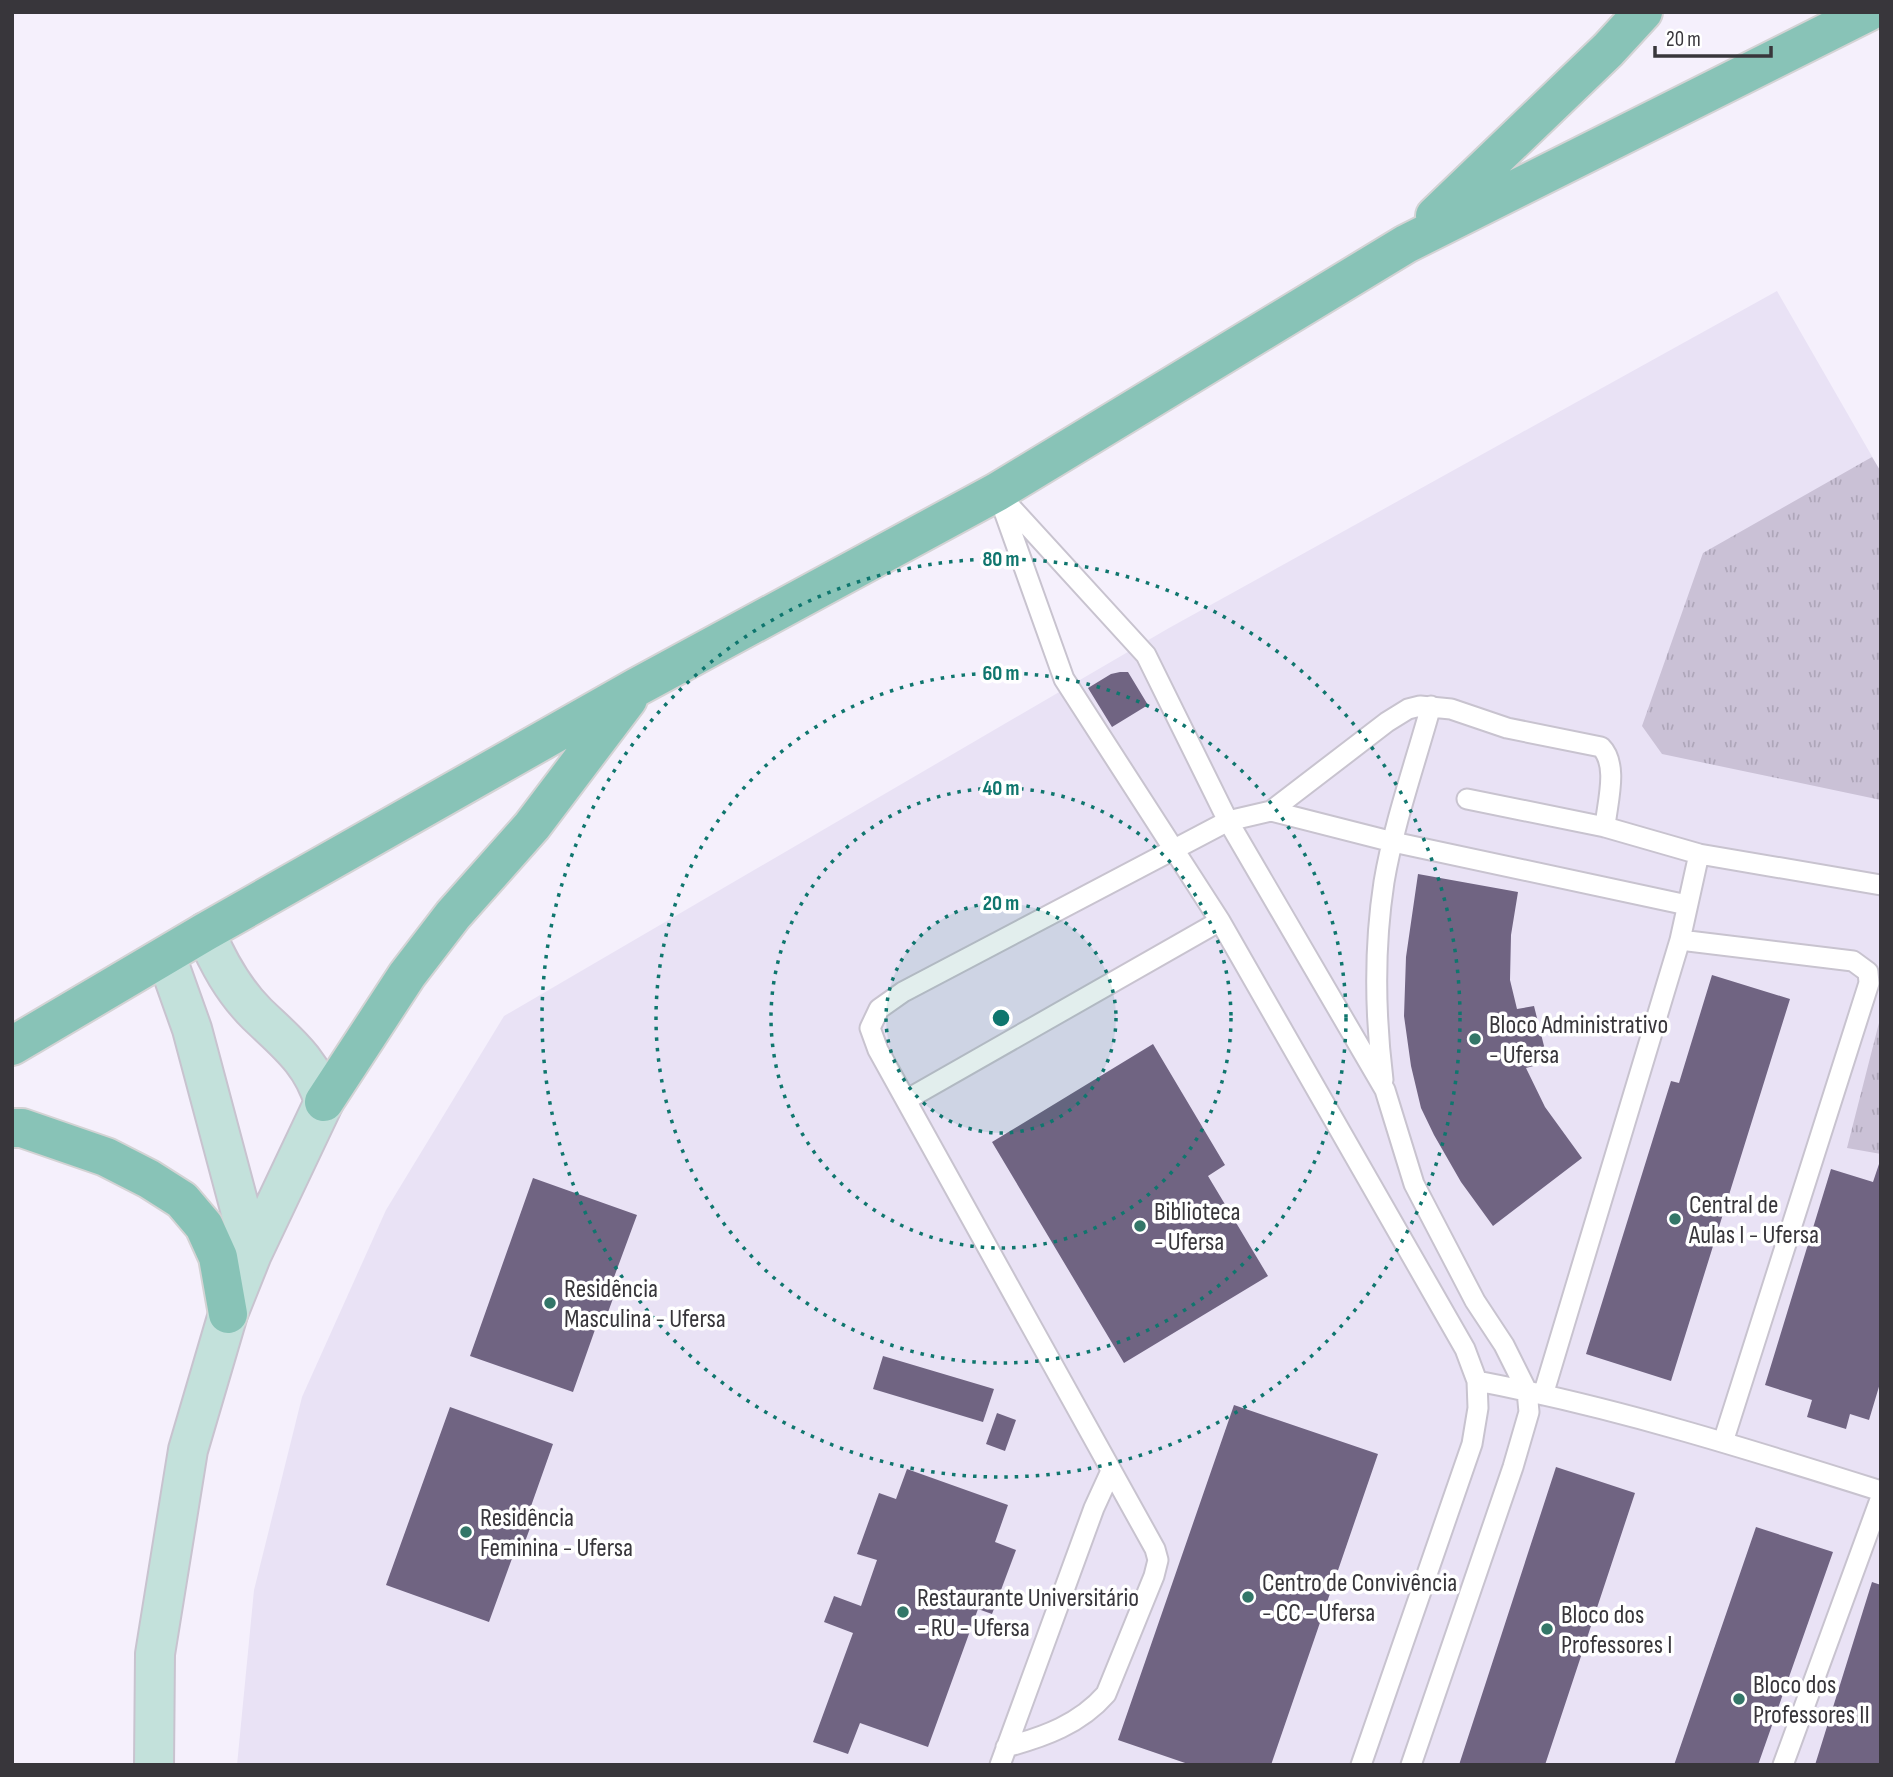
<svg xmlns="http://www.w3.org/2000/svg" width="1893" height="1777" font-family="'Sofia Sans Condensed',sans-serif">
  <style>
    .built { fill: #e9e2f5 }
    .grass { fill: url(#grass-tufts) }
    .building { fill: #706482 }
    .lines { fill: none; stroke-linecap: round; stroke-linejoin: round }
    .service-casing { stroke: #c8c3cf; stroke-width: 23 }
    .secondary-casing { stroke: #c8c3cf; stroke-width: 42 }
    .primary-casing { stroke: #d3d3d4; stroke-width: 42 }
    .service { stroke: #fff; stroke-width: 19 }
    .secondary { stroke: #c3e1db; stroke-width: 38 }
    .primary { stroke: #88c3b7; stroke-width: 38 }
    .ring { fill: none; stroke: #0f766e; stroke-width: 3.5; stroke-dasharray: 3.5 7 }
    .poi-dot { fill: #337668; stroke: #fff; stroke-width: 2.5 }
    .labels { text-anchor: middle; stroke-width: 7; stroke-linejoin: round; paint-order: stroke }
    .poi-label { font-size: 26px; fill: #38363b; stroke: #fff; text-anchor: start }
    .centre { fill: #0f766e; stroke: #fff; stroke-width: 3.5 }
    .ring-label { font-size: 21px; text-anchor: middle; font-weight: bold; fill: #0f766e; stroke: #fff; stroke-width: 7; stroke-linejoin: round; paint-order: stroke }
  </style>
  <defs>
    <pattern id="grass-tufts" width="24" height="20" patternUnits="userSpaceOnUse" patternTransform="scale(1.75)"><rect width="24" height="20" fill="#cac1d6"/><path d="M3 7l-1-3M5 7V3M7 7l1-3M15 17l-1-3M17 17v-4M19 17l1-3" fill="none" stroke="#aea6b9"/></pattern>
  </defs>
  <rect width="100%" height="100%" fill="#f5f0fc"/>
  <!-- built -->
  <path class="built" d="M 1777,291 L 1881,472 L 1881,1765 L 237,1765 L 254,1590 L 302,1397 L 386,1210 L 504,1016 L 1169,628 Z"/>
  <!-- grass -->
  <path class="grass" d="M 1872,457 L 1881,472 L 1881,800 L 1662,754 L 1642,726 L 1703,553 Z
    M 1881,1015 L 1881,1154 L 1847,1148 Z"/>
  <!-- building -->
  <path class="building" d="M 1120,672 L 1128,672 L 1148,705 L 1112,727 L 1088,688 L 1111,674 Z
    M 1418,874 L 1518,892 L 1511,935 L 1510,980 L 1517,1009 L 1534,1006 L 1548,1062 L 1526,1068 L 1545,1107 L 1582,1158 L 1493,1226 L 1461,1182 L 1434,1135 L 1421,1108 L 1411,1066 L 1404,1016 L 1406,957 Z
    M 1712,975 L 1790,999 L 1671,1381 L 1586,1354 L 1671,1081 L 1679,1083 Z
    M 1153,1044 L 1225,1165 L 1208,1176 L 1268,1276 L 1124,1363 L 992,1142 Z
    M 1879,1164 L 1881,1164 L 1881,1380 L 1869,1420 L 1850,1414 L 1846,1429 L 1807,1417 L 1812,1400 L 1765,1385 L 1831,1169 L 1873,1182 Z
    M 533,1178 L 637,1215 L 613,1280 L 619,1282 L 603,1326 L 597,1324 L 573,1392 L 470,1356 Z
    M 883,1356 L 994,1389 L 983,1422 L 873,1389 Z
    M 1234,1405 L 1378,1454 L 1271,1765 L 1191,1765 L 1118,1740 Z
    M 450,1407 L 553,1444 L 530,1509 L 536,1512 L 520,1555 L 514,1553 L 489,1622 L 386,1585 Z
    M 997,1413 L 1016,1420 L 1005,1451 L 986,1444 Z
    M 1556,1467 L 1635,1493 L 1545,1765 L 1459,1765 Z
    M 907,1469 L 1008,1505 L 995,1542 L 1016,1550 L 992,1614 L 978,1609 L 928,1747 L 860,1723 L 848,1754 L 813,1742 L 853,1633 L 824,1622 L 834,1596 L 861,1606 L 877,1560 L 857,1554 L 879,1493 L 896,1499 Z
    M 1756,1527 L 1833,1552 L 1758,1765 L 1674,1765 Z
    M 1872,1582 L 1881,1585 L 1881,1765 L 1815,1765 Z"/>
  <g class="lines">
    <defs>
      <path id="service" d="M 997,492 L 1146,655 L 1228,821 L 1385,1090 L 1414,1184 L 1475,1301 L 1504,1345 L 1527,1391 L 1529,1412 L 1513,1467 L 1411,1765
        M 1000,500 L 1064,679 L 1220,921 L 1465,1349 L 1477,1381 L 1478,1408 L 1472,1444 L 1361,1765
        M 1467,799 L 1605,827 L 1699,854 L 1881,885
        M 1271,811 L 1393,842 L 1687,905
        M 1680,940 L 1853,961 L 1868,972 L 1869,983 L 1723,1442
        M 1383,1080 C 1375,1015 1374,947 1384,882 C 1394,823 1415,764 1431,706
        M 906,1100 L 1220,921
        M 1477,1381 C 1614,1407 1748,1449 1881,1491
        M 1543,1395 L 1680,940 L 1699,854
        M 1006,1747 C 1044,1737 1080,1724 1106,1694 L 1154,1576 L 1158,1560 L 1155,1549 L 878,1050 L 870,1028 L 879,1009 L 903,992 L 1228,821 L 1271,811 L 1387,722 L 1408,709 L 1420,706 L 1451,709 L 1507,728 L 1601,747 C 1619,765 1607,803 1605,827
        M 1000,1765 L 1094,1508 L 1111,1471
        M 1783,1765 L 1881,1497"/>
      <path id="secondary" d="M 166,956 L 192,1029 L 252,1254
        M 154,1765 L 155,1654 L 188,1450 L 228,1314 L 252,1254 L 324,1102 C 312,1061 286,1042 257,1014 C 233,990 218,962 205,932"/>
      <path id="primary" d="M 1435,216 L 1608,50 L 1643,12
        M 12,1046 L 205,932 L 637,687 L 997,492 L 1406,244 L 1868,12
        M 324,1102 L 407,975 L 453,915 L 532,826 L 628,699
        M 12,1128 L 22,1128 L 106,1157 L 149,1179 L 182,1200 L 204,1226 L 218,1257 L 228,1314"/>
    </defs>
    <!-- service casing -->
    <use href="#service" class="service-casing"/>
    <!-- secondary casing -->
    <use href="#secondary" class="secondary-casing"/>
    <!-- primary casing -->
    <use href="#primary" class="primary-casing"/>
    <!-- service -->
    <use href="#service" class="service"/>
    <!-- secondary -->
    <use href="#secondary" class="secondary"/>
    <!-- primary -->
    <use href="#primary" class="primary"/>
  </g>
  <!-- distance rings -->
  <circle cx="1001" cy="1018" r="115" fill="#0f766e" fill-opacity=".12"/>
  <g class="ring">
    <circle cx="1001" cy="1018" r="115"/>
    <circle cx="1001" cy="1018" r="230"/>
    <circle cx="1001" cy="1018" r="345"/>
    <circle cx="1001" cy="1018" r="459"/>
  </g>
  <!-- markers -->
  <g class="poi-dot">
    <circle cx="1475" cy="1039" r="7"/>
    <circle cx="1675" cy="1219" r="7"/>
    <circle cx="1140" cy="1226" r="7"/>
    <circle cx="550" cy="1303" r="7"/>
    <circle cx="466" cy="1532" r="7"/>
    <circle cx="1248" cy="1597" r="7"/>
    <circle cx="903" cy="1612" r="7"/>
    <circle cx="1547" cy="1629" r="7"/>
    <circle cx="1739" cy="1699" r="7"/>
  </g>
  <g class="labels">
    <!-- poi labels -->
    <g class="poi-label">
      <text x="1489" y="1033">Bloco Administrativo<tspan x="1489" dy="30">- Ufersa</tspan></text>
      <text x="1689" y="1213">Central de<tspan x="1689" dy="30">Aulas I - Ufersa</tspan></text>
      <text x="1154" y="1220">Biblioteca<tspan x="1154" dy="30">- Ufersa</tspan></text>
      <text x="564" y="1297">Residência<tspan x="564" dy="30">Masculina - Ufersa</tspan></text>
      <text x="480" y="1526">Residência<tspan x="480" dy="30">Feminina - Ufersa</tspan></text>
      <text x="1262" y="1591">Centro de Convivência<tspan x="1262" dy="30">- CC - Ufersa</tspan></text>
      <text x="917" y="1606">Restaurante Universitário<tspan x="917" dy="30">- RU - Ufersa</tspan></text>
      <text x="1561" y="1623">Bloco dos<tspan x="1561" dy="30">Professores I</tspan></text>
      <text x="1753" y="1693">Bloco dos<tspan x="1753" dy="30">Professores II</tspan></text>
    </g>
  </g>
  <circle cx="1001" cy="1018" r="10" class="centre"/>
  <g class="ring-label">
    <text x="1001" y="566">80 m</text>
    <text x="1001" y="680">60 m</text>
    <text x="1001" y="795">40 m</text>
    <text x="1001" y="910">20 m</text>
  </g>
  <!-- border -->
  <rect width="1893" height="1777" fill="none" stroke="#38363b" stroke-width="28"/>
  <!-- scale -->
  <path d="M1655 46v10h116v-10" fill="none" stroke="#38363b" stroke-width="3.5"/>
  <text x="1666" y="46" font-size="21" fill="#38363b" stroke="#ffffff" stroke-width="5" paint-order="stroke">20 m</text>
</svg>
